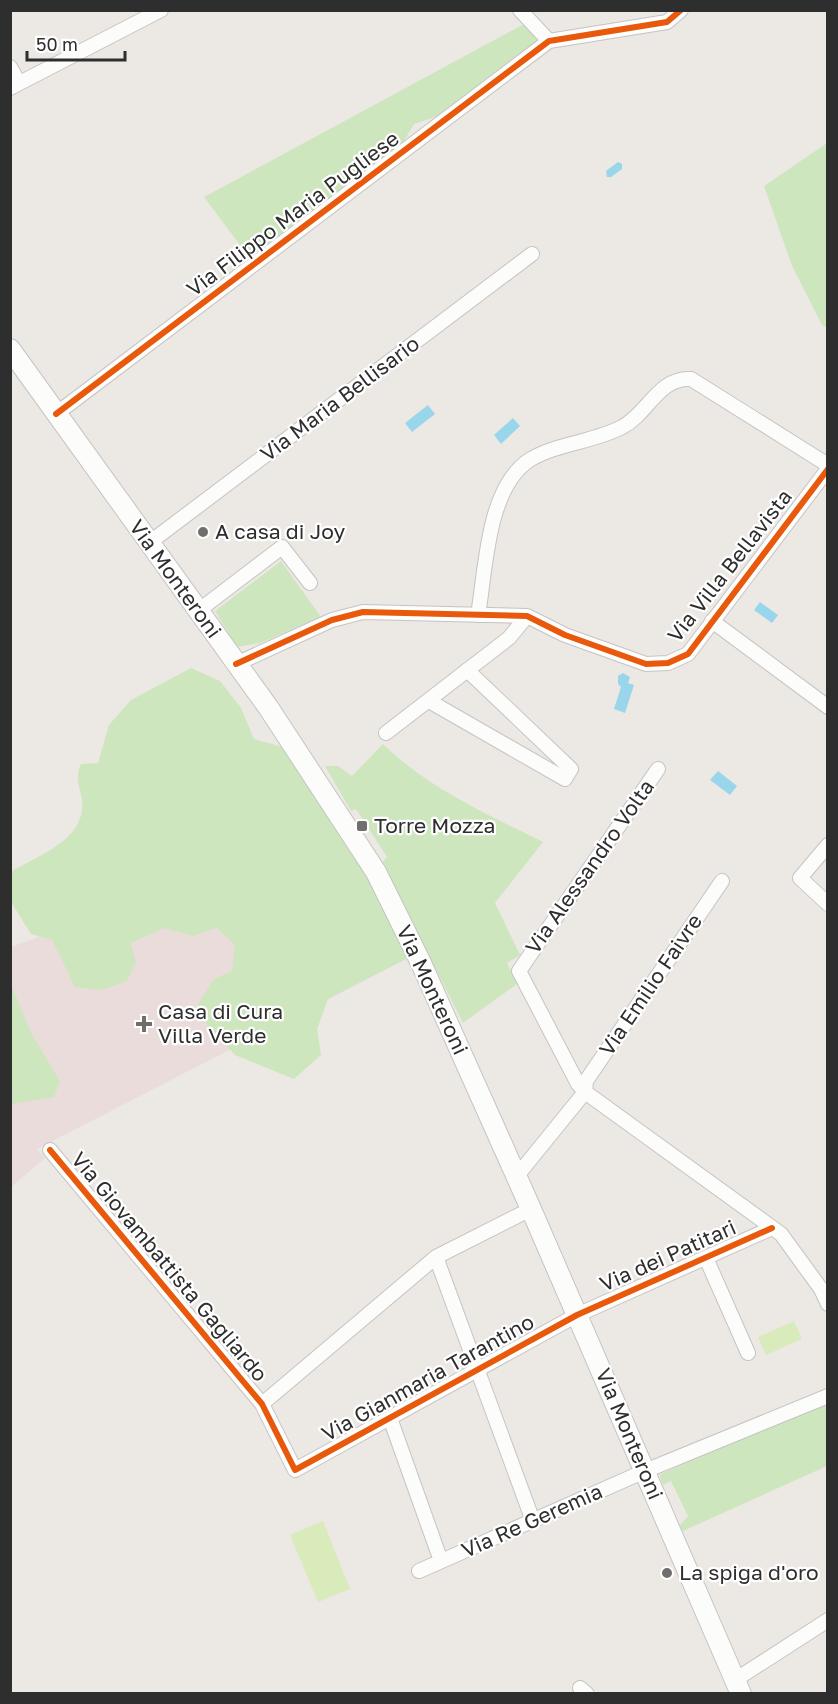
<svg xmlns="http://www.w3.org/2000/svg" width="838" height="1704" font-family="'Golos Text',sans-serif">
  <style>
    .medical { fill: #e9dcdb }
    .green { fill: #cee6be }
    .pitch { fill: #d9eabb }
    .water { fill: #99d6ec }
    .lines { fill: none; stroke-linecap: round; stroke-linejoin: round }
    .street-casing { stroke: #c5c4c5; stroke-width: 16 }
    .secondary-casing { stroke: #c5c4c5; stroke-width: 22 }
    .street { stroke: #fcfcfb; stroke-width: 14 }
    .secondary { stroke: #fcfcfb; stroke-width: 20 }
    .cycleway-casing { stroke: #fff; stroke-width: 10 }
    .cycleway { stroke: #e8590c; stroke-width: 6 }
    .poi-dot { fill: #706f6e; stroke: #fff; stroke-width: 2 }
    .labels { text-anchor: middle; stroke-width: 4.5; stroke-linejoin: round; paint-order: stroke }
    .street-label { font-size: 21px; fill: #2e2e2e; stroke: #fff }
    .poi-label { font-size: 21px; fill: #2e2e2e; stroke: #fff; text-anchor: start }
  </style>
  <rect width="100%" height="100%" fill="#ece8e4"/>
  <!-- medical -->
  <path class="medical" d="M 156,875 L 408,958 L 37,1149 L 45,1158 L 11,1187 L 11,947 L 50,933 Z"/>
  <!-- green -->
  <path class="green" d="M 524,24 L 537,37 L 534,46 L 438,116 L 414,124 L 404,141 L 343,190 L 249,257 L 204,197 Z
    M 827,143 L 827,328 L 822,325 L 792,266 L 764,186 Z
    M 281,561 L 321,617 L 260,643 L 237,647 L 215,611 Z
    M 191,668 L 220,681 L 241,708 L 254,739 L 283,747 L 375,889 L 408,958 L 328,999 L 317,1029 L 321,1055 L 294,1079 L 235,1055 L 194,1010 L 214,979 L 232,971 L 235,945 L 217,928 L 193,936 L 164,928 L 131,943 L 136,963 L 127,981 L 102,990 L 75,987 L 52,940 L 31,934 L 11,902 L 10,872 C 35,857 78,843 82,810 C 85,792 72,784 81,764 L 98,763 L 109,725 L 131,700 Z
    M 383,744 C 429,789 487,814 543,842 L 495,903 L 520,955 L 507,963 L 517,984 L 463,1023 L 382,863 L 387,857 L 356,809 L 351,811 L 325,766 L 338,766 L 352,776 Z
    M 11,984 L 31,1033 L 60,1081 L 54,1097 L 11,1104 Z
    M 827,1402 L 827,1466 L 683,1531 L 680,1525 L 688,1516 L 671,1481 L 663,1485 L 660,1477 L 661,1474 Z"/>
  <!-- pitch -->
  <path class="pitch" d="M 794,1321 L 802,1339 L 766,1355 L 758,1337 Z
    M 323,1521 L 350,1589 L 318,1602 L 290,1535 Z"/>
  <!-- water -->
  <path class="water" d="M 618,162 L 622,164 L 622,169 L 611,177 L 607,177 L 606,171 Z
    M 428,405 L 435,414 L 412,432 L 405,423 Z
    M 513,418 L 520,426 L 501,444 L 494,435 Z
    M 760,602 L 778,615 L 772,623 L 754,610 Z
    M 623,673 L 630,677 L 628,683 L 634,685 L 625,713 L 614,709 L 621,687 L 618,684 L 618,676 Z
    M 718,771 L 737,786 L 730,795 L 710,780 Z"/>
  <g class="lines">
    <defs>
      <path id="street" d="M 520,10 L 549,41
        M 10,67 L 19,83
        M 10,88 L 161,10
        M 56,414 L 549,41 L 667,22 L 681,10
        M 149,543 L 532,254
        M 198,611 L 282,547 L 310,583
        M 478,615 C 486,568 487,486 531,459 C 558,443 594,442 622,427 C 648,414 658,377 691,379 L 828,465
        M 712,621 L 828,707
        M 236,664 L 332,620 L 363,612 L 527,616 L 565,635 L 646,664 L 668,663 L 688,654 L 828,469
        M 429,701 L 565,779 L 571,769 L 467,670
        M 386,733 L 509,638 L 527,616
        M 828,845 L 800,878 L 828,904
        M 585,1092 L 578,1084 L 519,971 L 658,769
        M 585,1092 L 586,1081 L 722,881
        M 50,1150 L 262,1404 L 295,1470 L 577,1315 L 772,1228
        M 516,1177 L 585,1092 L 781,1234 L 821,1289 L 828,1304
        M 436,1257 L 533,1521
        M 706,1258 L 748,1353
        M 262,1404 L 436,1257 L 531,1209
        M 390,1418 L 441,1561
        M 419,1571 L 645,1471 L 828,1396
        M 735,1680 L 828,1620
        M 580,1688 L 587,1694"/>
      <path id="secondary" d="M 10,349 L 268,707 L 376,872 L 421,963 L 531,1209 L 741,1694"/>
    </defs>
    <!-- street casing -->
    <use href="#street" class="street-casing"/>
    <!-- secondary casing -->
    <use href="#secondary" class="secondary-casing"/>
    <!-- street -->
    <use href="#street" class="street"/>
    <!-- secondary -->
    <use href="#secondary" class="secondary"/>
    <defs>
      <path id="cycleway" d="M 56,414 L 549,41 L 667,22 L 681,10
        M 236,664 L 332,620 L 363,612 L 527,616 L 565,635 L 646,664 L 668,663 L 688,654 L 828,469
        M 50,1150 L 262,1404 L 295,1470 L 577,1315 L 772,1228"/>
    </defs>
    <!-- cycleway casing -->
    <use href="#cycleway" class="cycleway-casing"/>
    <!-- cycleway -->
    <use href="#cycleway" class="cycleway"/>
  </g>
  <!-- markers -->
  <g class="poi-dot">
    <circle cx="203" cy="532" r="6"/>
    <rect x="356" y="820" width="12" height="12" rx="3"/>
    <path d="M141 1015h6v6h6v6h-6v6h-6v-6h-6v-6h6z"/>
    <circle cx="667" cy="1573" r="6"/>
  </g>
  <g class="labels">
    <!-- street labels -->
    <g class="street-label">
      <text transform="translate(293 214) rotate(-37)" y="7">Via Filippo Maria Pugliese</text>
      <text transform="translate(340 399) rotate(-37)" y="7">Via Maria Bellisario</text>
      <text transform="translate(730 566) rotate(-52)" y="7">Via Villa Bellavista</text>
      <text transform="translate(175 579) rotate(54)" y="7">Via Monteroni</text>
      <text transform="translate(590 867) rotate(-55)" y="7">Via Alessandro Volta</text>
      <text transform="translate(651 985) rotate(-56)" y="7">Via Emilio Faivre</text>
      <text transform="translate(432 990) rotate(65)" y="7">Via Monteroni</text>
      <text transform="translate(668 1256) rotate(-24)" y="7">Via dei Patitari</text>
      <text transform="translate(169 1267) rotate(50)" y="7">Via Giovambattista Gagliardo</text>
      <text transform="translate(428 1378) rotate(-29)" y="7">Via Gianmaria Tarantino</text>
      <text transform="translate(629 1434) rotate(67)" y="7">Via Monteroni</text>
      <text transform="translate(532 1521) rotate(-24)" y="7">Via Re Geremia</text>
    </g>
    <!-- poi labels -->
    <g class="poi-label">
      <text x="215" y="539">A casa di Joy</text>
      <text x="374" y="833">Torre Mozza</text>
      <text x="158" y="1019">Casa di Cura<tspan x="158" dy="24">Villa Verde</tspan></text>
      <text x="679" y="1580">La spiga d'oro</text>
    </g>
  </g>
  <!-- border -->
  <rect width="838" height="1704" fill="none" stroke="#2e2e2e" stroke-width="24"/>
  <!-- scale -->
  <path d="M27 51v9h98v-9" fill="none" stroke="#2e2e2e" stroke-width="3"/>
  <text x="36" y="51" font-size="18" fill="#2e2e2e" stroke="#ffffff" stroke-width="4.5" paint-order="stroke">50 m</text>
</svg>
